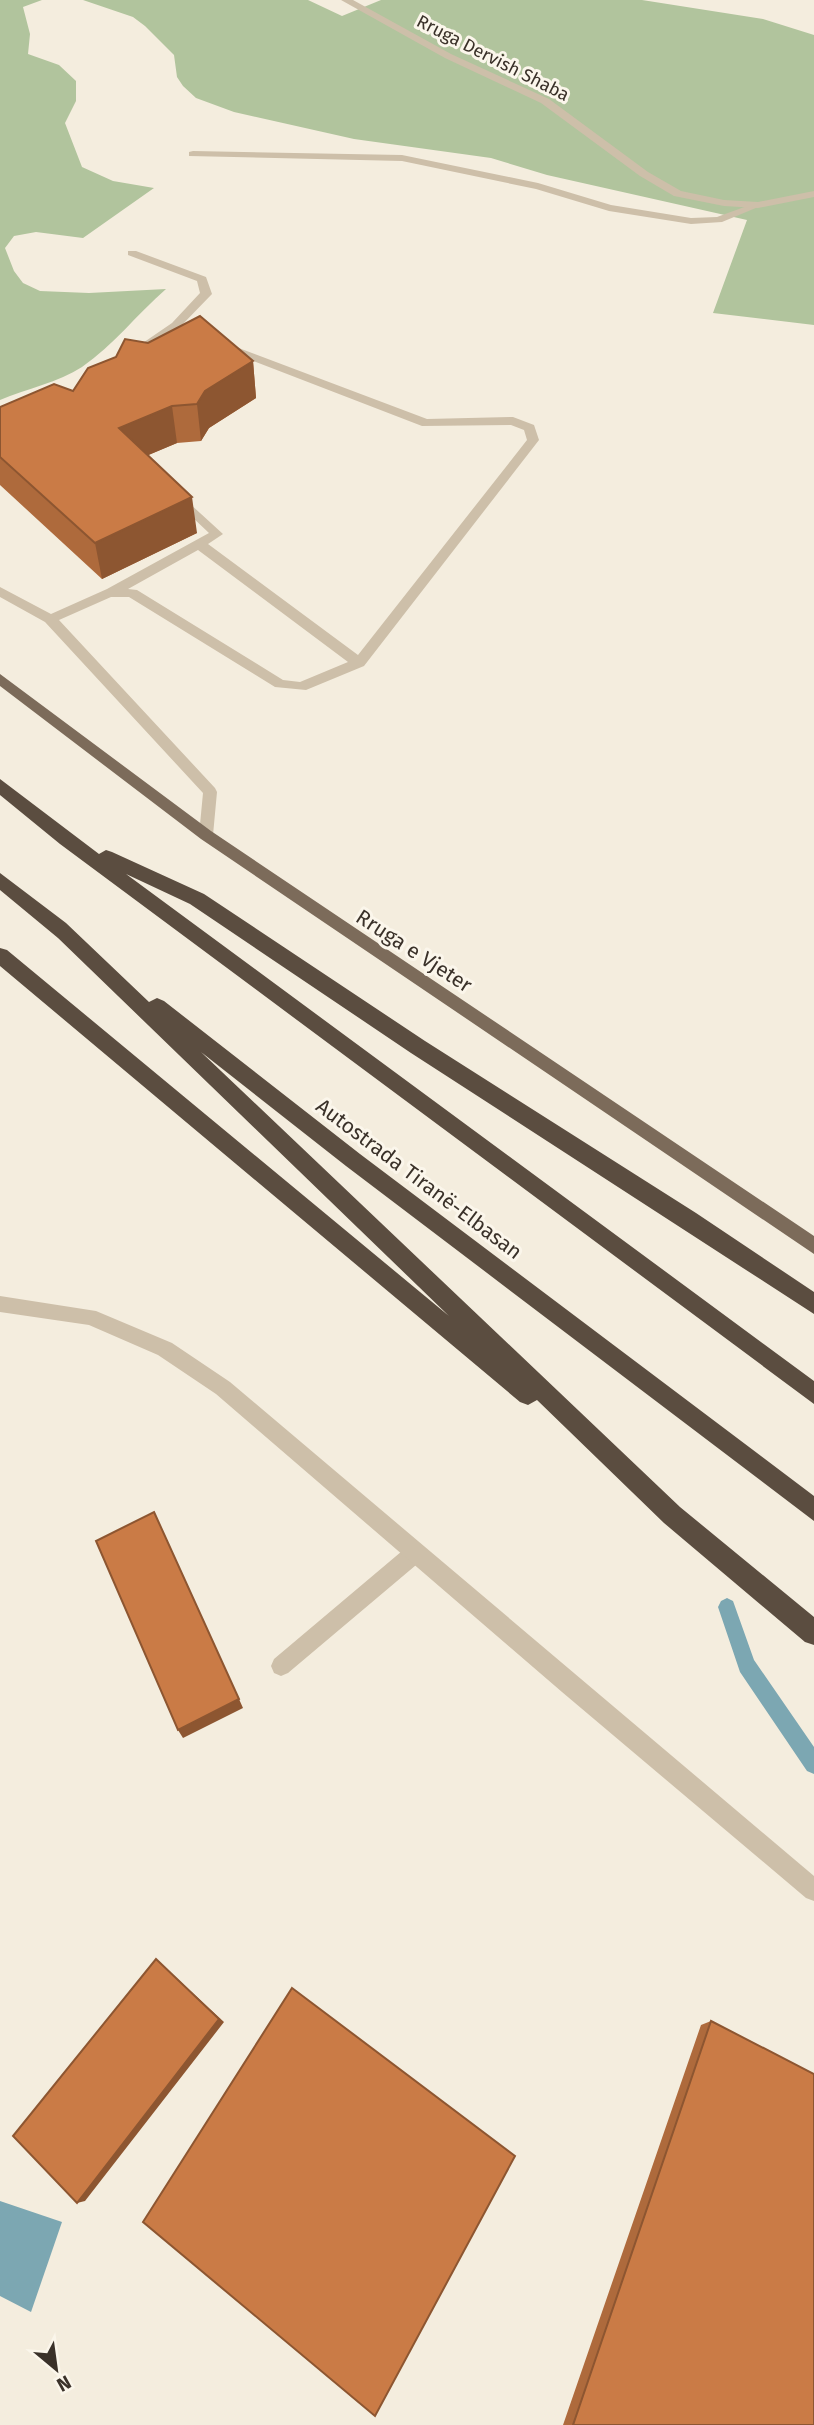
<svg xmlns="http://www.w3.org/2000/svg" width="814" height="2425" font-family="'Fira Sans',sans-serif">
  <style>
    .green { fill: #b1c49d }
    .water { fill: #7ca7b2 }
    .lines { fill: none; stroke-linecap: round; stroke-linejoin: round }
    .stream { fill: #7ca7b2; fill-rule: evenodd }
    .service { fill: #cdbfa9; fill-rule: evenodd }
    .minor { fill: #cdbfa9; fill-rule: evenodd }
    .primary { fill: #7c6b5a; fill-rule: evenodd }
    .motorway { fill: #5b4d40; fill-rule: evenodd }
    .wall { fill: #ae6a3c }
    .shaded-wall { fill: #8d5631 }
    .building { fill: #ca7b46; stroke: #8d5631; stroke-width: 2 }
    .labels { text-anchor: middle; stroke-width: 6; stroke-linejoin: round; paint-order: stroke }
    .far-street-label { font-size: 18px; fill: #3a3129; stroke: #fbf6eb }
    .street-label { font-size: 21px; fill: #3a3129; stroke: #fbf6eb }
  </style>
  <rect width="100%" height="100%" fill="#f4edde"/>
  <!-- green -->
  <path class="green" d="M 0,0 L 42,0 L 23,7 L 30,34 L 28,54 L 59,65 L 76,81 L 76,101 L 65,123 L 82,167 L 113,181 L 154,188 L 83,238 L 36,232 L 14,236 L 5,248 L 14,271 L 23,283 L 40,291 L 89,293 L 166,289 C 137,314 114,345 82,367 C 59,382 26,389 0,400 Z
    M 83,0 L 308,0 L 342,16 L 381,0 L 642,0 L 763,19 L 814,35 L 814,325 L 713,313 L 747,220 L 547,175 L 491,158 L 354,139 L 234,112 L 196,98 L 183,86 L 177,77 L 174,55 L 145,26 L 133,17 Z"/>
  <!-- water -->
  <path class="water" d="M 0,2201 L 62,2222 L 31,2312 L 0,2296 Z"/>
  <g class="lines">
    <!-- stream -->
    <path class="stream" d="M 727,1598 L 733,1601 L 754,1660 L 814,1747 L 814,1774 L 807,1771 L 740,1672 L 718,1607 L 721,1601 Z"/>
    <!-- service -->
    <path class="service" d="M 193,151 L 402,155 L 538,183 L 611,205 L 691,218 L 717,217 L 758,202 L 763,205 L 722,222 L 691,224 L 609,211 L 536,189 L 402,161 L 189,156 L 189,152 Z
      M 128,251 L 136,251 L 206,277 L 212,294 L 180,327 L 141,352 L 137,351 L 137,347 L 172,323 L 200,293 L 197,281 L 128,255 Z
      M 220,344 L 228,344 L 427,419 L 513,417 L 534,425 L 539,440 L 364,666 L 306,690 L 275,687 L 129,597 L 111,597 L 59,620 L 215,788 L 217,792 L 213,835 L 206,840 L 199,835 L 203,793 L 45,622 L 0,597 L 0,587 L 51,614 L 107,589 L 209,533 L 173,499 L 173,493 L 177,492 L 223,534 L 208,544 L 358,655 L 527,440 L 524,430 L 511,425 L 422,426 L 220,348 ZM 198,550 L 348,662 L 300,682 L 283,680 L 137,590 L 128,589 Z
      M 415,1543 L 422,1546 L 425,1553 L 422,1560 L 288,1673 L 281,1676 L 274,1673 L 271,1666 L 274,1659 L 408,1546 Z"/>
    <!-- minor -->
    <path class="minor" d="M 341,0 L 353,0 L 451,54 L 549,99 L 648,172 L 681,191 L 724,200 L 758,202 L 814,191 L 814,197 L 758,208 L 724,206 L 674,196 L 640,176 L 541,103 L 445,58 Z
      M 0,1296 L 96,1311 L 172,1343 L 230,1382 L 814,1876 L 814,1901 L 806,1898 L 562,1692 L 216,1394 L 158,1355 L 89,1325 L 0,1312 Z"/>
    <!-- primary -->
    <path class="primary" d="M 0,674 L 211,831 L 814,1236 L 814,1254 L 201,839 L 0,686 Z"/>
    <!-- motorway -->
    <path class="motorway" d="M 0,779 L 99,854 L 106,850 L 112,852 L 204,894 L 425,1041 L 696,1213 L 814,1292 L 814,1314 L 411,1053 L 190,904 L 126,874 L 814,1381 L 814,1404 L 60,844 L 0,795 Z
      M 0,873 L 66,923 L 149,1002 L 157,998 L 164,1001 L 360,1154 L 814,1496 L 814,1521 L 346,1166 L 201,1052 L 680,1507 L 814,1617 L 814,1645 L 805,1642 L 664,1523 L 537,1400 L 528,1405 L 520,1402 L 0,966 L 0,948 L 7,950 L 449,1316 L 58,938 L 0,890 Z"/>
  </g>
  <!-- wall -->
  <path class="wall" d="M 116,357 L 253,361 L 256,398 L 209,428 L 201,441 L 177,443 L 148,455 L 197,533 L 102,579 L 0,485 L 0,407 L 73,391 Z
    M 711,2021 L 814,2425 L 563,2425 L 701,2025 Z"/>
  <!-- shaded-wall -->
  <path class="shaded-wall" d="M 253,361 L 256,398 L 209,428 L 201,441 L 197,404 L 205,391 Z
    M 172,406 L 177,443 L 125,465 L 119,428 Z
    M 192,497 L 197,533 L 102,579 L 95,543 Z
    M 239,1699 L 243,1708 L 183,1738 L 178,1730 Z
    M 156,1959 L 224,2022 L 85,2201 L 77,2203 Z"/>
  <!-- building -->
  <path class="building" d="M 200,316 L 253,361 L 205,391 L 197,404 L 172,406 L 119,428 L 192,497 L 95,543 L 0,457 L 0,407 L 54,384 L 73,391 L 88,368 L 116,357 L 125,339 L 148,343 Z
    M 154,1512 L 239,1699 L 178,1730 L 96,1541 Z
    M 156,1959 L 219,2019 L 77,2203 L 13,2136 Z
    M 292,1988 L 515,2156 L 375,2416 L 143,2222 Z
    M 711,2021 L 814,2074 L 814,2425 L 573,2425 Z"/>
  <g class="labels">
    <!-- far-street labels -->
    <g class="far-street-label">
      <text transform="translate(493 58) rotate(27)" y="6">Rruga Dervish Shaba</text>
    </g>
    <!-- street labels -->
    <g class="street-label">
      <text transform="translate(414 951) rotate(33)" y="7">Rruga e Vjeter</text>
      <text transform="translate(419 1179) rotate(37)" y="7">Autostrada Tiranë-Elbasan</text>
    </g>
  </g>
  <!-- north arrow -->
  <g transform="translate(56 2369) rotate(151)" stroke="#fbf6eb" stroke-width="5" paint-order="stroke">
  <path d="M0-5L12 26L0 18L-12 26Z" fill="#3a3129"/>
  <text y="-10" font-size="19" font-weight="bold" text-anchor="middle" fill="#3a3129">N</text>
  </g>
</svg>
